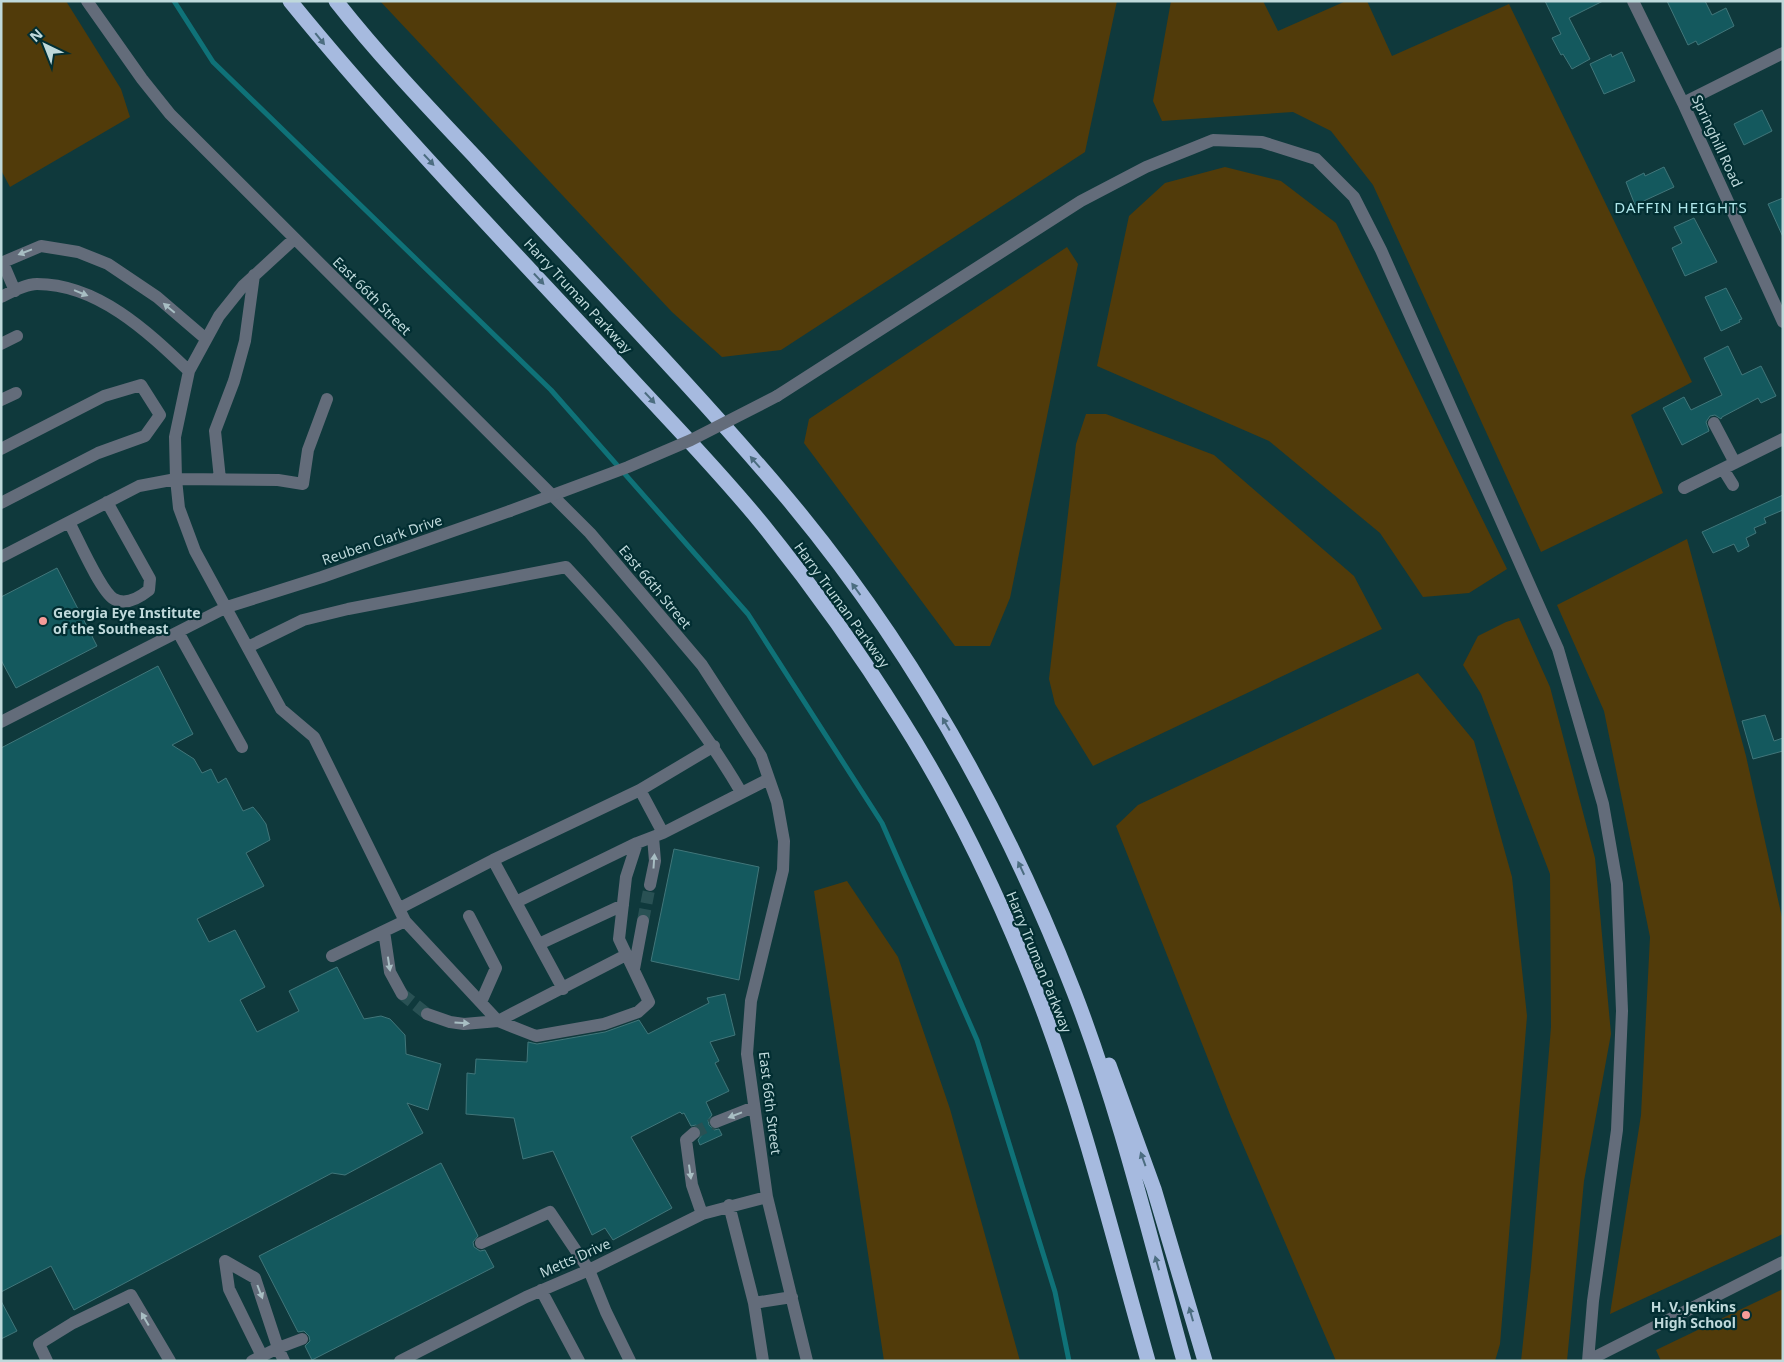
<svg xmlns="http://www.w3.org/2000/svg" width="1784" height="1362" font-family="'Noto Sans',sans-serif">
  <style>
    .green { fill: #513b0a }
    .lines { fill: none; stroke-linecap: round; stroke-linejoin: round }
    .stream { stroke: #0f7278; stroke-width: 5 }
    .building { fill: #14595e; stroke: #41767a }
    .minor-tunnel { stroke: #295154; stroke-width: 12; stroke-dasharray: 12 6; stroke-linecap: butt }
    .minor { stroke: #636c7a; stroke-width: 12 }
    .highway { stroke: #a6badf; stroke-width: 15 }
    .minor-bridge { stroke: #636c7a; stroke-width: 12 }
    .oneway { fill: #4c6d80 }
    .oneway2 { fill: #a8bec3 }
    .poi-dot { fill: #f59b98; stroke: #022e32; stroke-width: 2 }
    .labels { text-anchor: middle; stroke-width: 4.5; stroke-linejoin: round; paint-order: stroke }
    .street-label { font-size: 14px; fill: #bfd9db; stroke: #022e32 }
    .poi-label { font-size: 14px; font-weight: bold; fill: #bfd9db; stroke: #022e32; text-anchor: start }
    .neighbourhood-label { font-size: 15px; letter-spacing: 1px; fill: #aee6ea; stroke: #022e32 }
  </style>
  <rect width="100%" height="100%" fill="#0f393c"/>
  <!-- green -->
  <path class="green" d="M 1,1 L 66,1 L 121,89 L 130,117 L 10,187 L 1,170 Z
    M 380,1 L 1117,1 L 1085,152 L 781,350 L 722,357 L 672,312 Z
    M 1171,1 L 1263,1 L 1278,31 L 1346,1 L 1367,1 L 1392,56 L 1509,4 L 1692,382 L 1631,415 L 1663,493 L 1541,552 L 1373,185 L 1331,131 L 1293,112 L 1162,121 L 1153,101 Z
    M 1225,167 L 1281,181 L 1336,223 L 1507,569 L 1469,593 L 1423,597 L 1380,533 L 1269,441 L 1097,366 L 1129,216 L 1165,183 Z
    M 1067,247 L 1078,264 L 1010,598 L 990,646 L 955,646 L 804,443 L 809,419 Z
    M 1086,414 L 1106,414 L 1214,455 L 1354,576 L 1382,629 L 1093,766 L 1055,704 L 1049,679 L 1076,444 Z
    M 1687,539 L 1746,756 L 1783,922 L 1783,1234 L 1610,1314 L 1641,1115 L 1650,937 L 1604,711 L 1557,605 Z
    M 1519,618 L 1550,687 L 1595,858 L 1611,1034 L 1584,1181 L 1567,1361 L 1521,1361 L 1531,1267 L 1551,1027 L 1550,874 L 1481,694 L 1463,665 L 1478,636 L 1506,622 Z
    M 1418,673 L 1474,741 L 1512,877 L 1527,1016 L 1500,1344 L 1495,1361 L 1336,1361 L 1231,1117 L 1116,826 L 1138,805 Z
    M 847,881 L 898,957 L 950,1109 L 1020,1361 L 884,1361 L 814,891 Z
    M 1783,1289 L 1783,1361 L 1661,1361 L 1656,1350 Z"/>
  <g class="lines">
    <!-- stream -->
    <path class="stream" d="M 174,1 L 213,62 L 551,390 L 748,614 L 882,823 L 977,1040 L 1055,1292 L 1069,1361"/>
  </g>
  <!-- building -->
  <path class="building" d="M 1545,1 L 1603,1 L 1569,18 L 1590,59 L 1572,69 L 1563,54 L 1561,55 L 1552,38 L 1561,34 Z
    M 1667,1 L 1705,1 L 1712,15 L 1726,8 L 1734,26 L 1698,45 L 1696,41 L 1688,45 Z
    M 1622,52 L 1635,81 L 1604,94 L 1590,64 L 1611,54 L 1612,57 Z
    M 1762,110 L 1772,131 L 1744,145 L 1734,124 Z
    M 1664,167 L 1674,187 L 1635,205 L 1626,182 L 1644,173 L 1645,176 Z
    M 1783,198 L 1783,237 L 1768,204 Z
    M 1694,218 L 1717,262 L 1685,276 L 1672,248 L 1682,243 L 1674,227 Z
    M 1726,288 L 1742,319 L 1739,320 L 1740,322 L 1721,331 L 1705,297 Z
    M 1728,346 L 1742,375 L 1761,366 L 1776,396 L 1761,403 L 1758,398 L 1722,417 L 1721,419 L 1715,415 L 1710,416 L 1706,422 L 1709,431 L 1682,445 L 1663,408 L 1684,397 L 1691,410 L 1722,395 L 1704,358 Z
    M 1783,495 L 1783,510 L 1764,518 L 1766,523 L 1754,528 L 1756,533 L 1746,538 L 1749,546 L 1738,552 L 1734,544 L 1713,553 L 1702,532 Z
    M 57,568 L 97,646 L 16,688 L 1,660 L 1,597 Z
    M 158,666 L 193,734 L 172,745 L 194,759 L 202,773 L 211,769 L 218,783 L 226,778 L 243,811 L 253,807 L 259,814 L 266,824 L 270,840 L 246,853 L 264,886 L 197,919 L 209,942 L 235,930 L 265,987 L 240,1000 L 257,1032 L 299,1011 L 289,991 L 337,967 L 364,1019 L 381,1016 L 390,1019 L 405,1035 L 406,1054 L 441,1064 L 428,1110 L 407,1103 L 423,1133 L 345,1175 L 332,1173 L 74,1310 L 51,1266 L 1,1292 L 1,748 Z
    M 1765,715 L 1774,741 L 1783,738 L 1783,751 L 1753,759 L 1742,721 Z
    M 674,849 L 759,867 L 739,980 L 651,961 Z
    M 725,994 L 735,1035 L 710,1042 L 719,1061 L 715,1063 L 729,1091 L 706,1102 L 712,1115 L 708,1120 L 709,1125 L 714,1130 L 719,1129 L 722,1135 L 700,1145 L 698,1140 L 702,1135 L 700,1128 L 696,1125 L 691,1126 L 684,1113 L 682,1114 L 680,1112 L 631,1137 L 672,1208 L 613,1240 L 605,1228 L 592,1235 L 553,1151 L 523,1159 L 514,1118 L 466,1114 L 467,1073 L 475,1074 L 476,1059 L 527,1062 L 528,1042 L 537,1044 L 605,1032 L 639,1020 L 648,1034 L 709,1003 L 707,998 Z
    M 441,1163 L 478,1236 L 473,1242 L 474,1247 L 480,1251 L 485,1250 L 494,1267 L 312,1360 L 305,1346 L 310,1341 L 309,1336 L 304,1331 L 298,1332 L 259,1256 Z
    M 1,1301 L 17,1331 L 1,1339 Z"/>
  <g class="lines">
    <!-- minor-tunnel -->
    <path class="minor-tunnel" d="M 643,921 L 650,885
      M 402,994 L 427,1014
      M 694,1133 L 716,1122"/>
    <!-- minor -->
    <path class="minor" d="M 87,1 L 142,79 L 170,114 L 590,533 L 702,665 L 761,756 L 777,802 L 784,841 L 783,870 L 751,1001 L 747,1054 L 767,1197 L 807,1361
      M 1633,1 L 1683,103 L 1783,322
      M 1683,103 L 1783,53
      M 293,240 L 243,286 L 219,316 L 189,371 L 175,437 L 176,479 L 179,508 L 195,551 L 281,709 L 314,737 L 405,921 L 498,1021 L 536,1036 L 604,1024 L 638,1012 L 649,1002 L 619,939 L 626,877 L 637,843 L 663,833 L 769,779
      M 1,263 L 41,246 L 78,252 L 108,264 L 157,297 L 206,339
      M 3,263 L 15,291
      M 1,297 C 11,292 26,284 37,284 C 98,284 148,332 189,371
      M 1,344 L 17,336
      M 777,396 L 1081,201 L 1146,167 L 1213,140 L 1262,142 L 1316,159 L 1354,197 L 1381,250 L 1558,649 L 1603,804 L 1617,884 L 1622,1011 L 1617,1130 L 1593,1301 L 1588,1361
      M 1,400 L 16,393
      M 1714,423 L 1735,463
      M 1,449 L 104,396 L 141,385 L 160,415 L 145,436 L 98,453 L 1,503
      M 1723,469 L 1733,485
      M 220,479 L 215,431 L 234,381 L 245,341 L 254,275
      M 1684,488 L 1783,439
      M 69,522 C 77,537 101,592 114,599 C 126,606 139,598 149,590 L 150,579 L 107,502
      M 1,557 L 139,486 L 176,479 L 278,480 L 303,484 L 308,450 L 327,399
      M 178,632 L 242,747
      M 248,647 L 303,620 L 348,609 L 566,567 C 631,637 693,710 741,792
      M 1,722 L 227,607 L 322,577 L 510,511
      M 640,790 L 663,833
      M 493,860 L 563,989
      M 650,885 L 655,861 L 653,837
      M 516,902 L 637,843
      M 400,908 L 493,860 L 640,790 L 714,746
      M 469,916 L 496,968 L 481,1002
      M 384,931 L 390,972 L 402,994
      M 539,944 L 623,905
      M 332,956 L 405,921
      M 634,969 L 643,921
      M 427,1014 L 450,1022 L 464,1024 L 498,1021 L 626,955
      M 716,1122 L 754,1107
      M 694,1133 L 686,1140 L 692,1185 L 702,1214
      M 729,1205 L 754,1303
      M 481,1243 L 550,1212 L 589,1270 L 606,1312 L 630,1361
      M 225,1261 L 255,1278 L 278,1348 L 302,1339
      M 225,1261 L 229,1289 L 262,1356
      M 541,1290 L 579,1361
      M 1589,1360 L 1783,1262
      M 47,1361 L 39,1344 L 73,1323 L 131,1295 L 170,1361
      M 252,1361 L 278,1348 L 284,1361
      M 400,1361 L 526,1297 L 589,1270 L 702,1214 L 767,1197
      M 763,1361 L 754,1303 L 792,1297"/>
    <!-- highway -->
    <path class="highway" d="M 290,1 C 395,130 513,250 626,373 C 672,423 720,472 763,525 C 813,587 859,652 901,719 C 958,809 1004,907 1042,1007 C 1085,1122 1114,1242 1148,1361
      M 336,1 C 380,57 429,108 478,160 C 581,272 689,382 787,498 C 910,645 1005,814 1074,992 C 1120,1111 1150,1238 1184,1361
      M 1109,1065 L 1154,1189 L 1205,1361"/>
    <!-- minor-bridge -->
    <path class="minor-bridge" d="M 510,511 L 628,467 L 691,440 L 777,396"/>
  </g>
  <!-- one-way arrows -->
  <defs><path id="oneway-solid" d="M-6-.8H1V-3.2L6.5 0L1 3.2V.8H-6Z" transform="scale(1.25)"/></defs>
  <g class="oneway">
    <use href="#oneway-solid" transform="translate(320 39) rotate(51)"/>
    <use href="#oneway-solid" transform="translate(429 160) rotate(47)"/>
    <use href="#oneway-solid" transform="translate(539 279) rotate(47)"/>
    <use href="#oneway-solid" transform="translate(650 398) rotate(47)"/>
    <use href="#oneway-solid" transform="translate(755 462) rotate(-131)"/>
    <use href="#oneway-solid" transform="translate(856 589) rotate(-126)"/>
    <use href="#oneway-solid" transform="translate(946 724) rotate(-120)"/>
    <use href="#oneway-solid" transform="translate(1021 868) rotate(-115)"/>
    <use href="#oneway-solid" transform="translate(1143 1159) rotate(-110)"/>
    <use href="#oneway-solid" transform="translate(1157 1263) rotate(-106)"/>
    <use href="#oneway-solid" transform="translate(1191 1314) rotate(-106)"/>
  </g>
  <g class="oneway2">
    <use href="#oneway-solid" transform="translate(25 252) rotate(159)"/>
    <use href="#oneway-solid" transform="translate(81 293) rotate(22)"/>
    <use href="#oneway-solid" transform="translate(169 308) rotate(-140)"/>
    <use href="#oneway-solid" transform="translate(654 861) rotate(-86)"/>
    <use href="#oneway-solid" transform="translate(389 964) rotate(81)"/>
    <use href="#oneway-solid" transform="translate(462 1023) rotate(4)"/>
    <use href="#oneway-solid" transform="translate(735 1115) rotate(159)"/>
    <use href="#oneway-solid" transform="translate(690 1172) rotate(82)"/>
    <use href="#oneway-solid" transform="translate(260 1292) rotate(69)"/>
    <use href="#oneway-solid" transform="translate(145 1319) rotate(-120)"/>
  </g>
  <!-- markers -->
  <g class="poi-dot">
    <circle cx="43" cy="621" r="5"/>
    <circle cx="1746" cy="1315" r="5"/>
  </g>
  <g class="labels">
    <!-- street labels -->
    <g class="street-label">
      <text transform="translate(1717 141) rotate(65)" y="5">Springhill Road</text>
      <text transform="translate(372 296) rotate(45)" y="5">East 66th Street</text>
      <text transform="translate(578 296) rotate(47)" y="5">Harry Truman Parkway</text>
      <text transform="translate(382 540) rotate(-19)" y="5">Reuben Clark Drive</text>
      <text transform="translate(655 587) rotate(50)" y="5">East 66th Street</text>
      <text transform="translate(842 605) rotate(54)" y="5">Harry Truman Parkway</text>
      <text transform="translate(1039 962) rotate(68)" y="5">Harry Truman Parkway</text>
      <text transform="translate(770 1103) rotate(83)" y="5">East 66th Street</text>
      <text transform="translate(575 1258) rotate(-24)" y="5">Metts Drive</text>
    </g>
    <!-- poi labels -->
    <g class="poi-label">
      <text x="53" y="618">Georgia Eye Institute<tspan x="53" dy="16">of the Southeast</tspan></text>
      <text x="1736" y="1312" text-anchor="end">H. V. Jenkins<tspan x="1736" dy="16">High School</tspan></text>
    </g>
    <!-- neighbourhood labels -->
    <g class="neighbourhood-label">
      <text x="1681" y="213">DAFFIN HEIGHTS</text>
    </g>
  </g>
  <!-- border -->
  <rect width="1784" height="1362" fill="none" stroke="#bfd9db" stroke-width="5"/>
  <!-- north arrow -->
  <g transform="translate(45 45) rotate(317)" stroke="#022e32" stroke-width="4" paint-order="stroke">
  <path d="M0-4L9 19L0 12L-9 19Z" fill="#bfd9db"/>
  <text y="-8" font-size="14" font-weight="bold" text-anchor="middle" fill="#bfd9db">N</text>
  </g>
</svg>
